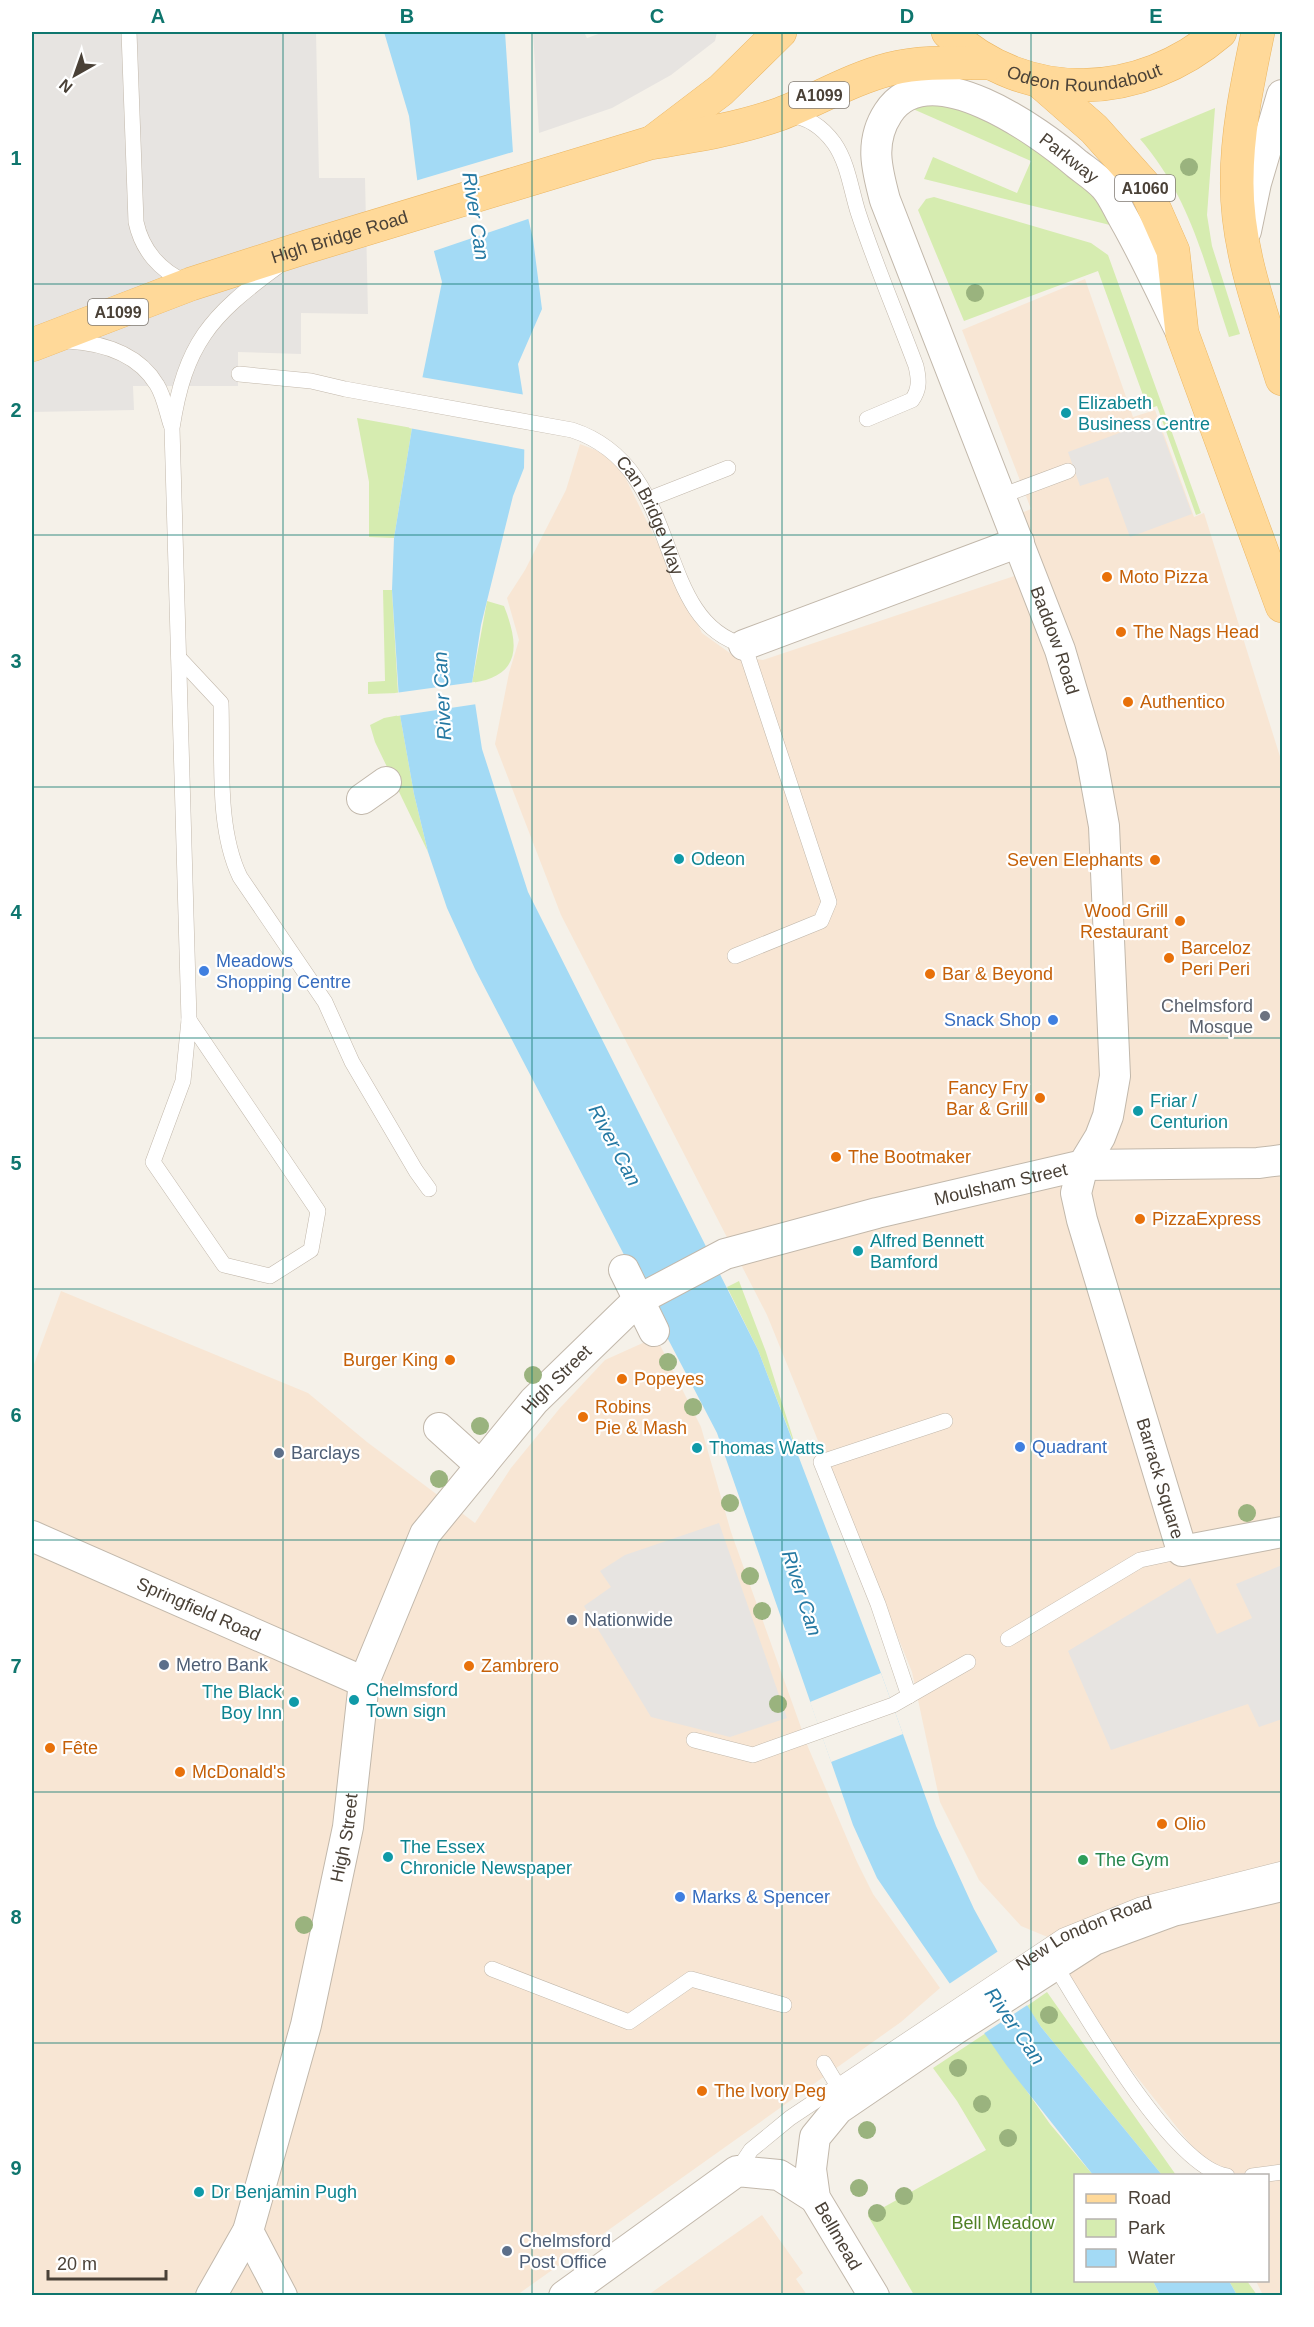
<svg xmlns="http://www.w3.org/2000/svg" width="1314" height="2327" font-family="Arial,sans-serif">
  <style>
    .commercial { fill: #f8e6d4 }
    .green { fill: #d6ecb0 }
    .parking { fill: #e7e4e1 }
    .water { fill: #a3daf5 }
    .pier { fill: #f5f1e9 }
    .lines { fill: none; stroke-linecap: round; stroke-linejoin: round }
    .lane-casing { stroke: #c2b8ab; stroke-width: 16 }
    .street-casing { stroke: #c2b8ab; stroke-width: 32 }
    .primary-casing { stroke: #ebb662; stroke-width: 34 }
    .lane { stroke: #fff; stroke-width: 15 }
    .street { stroke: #fff; stroke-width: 30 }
    .primary { stroke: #ffd999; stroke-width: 33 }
    .tree { fill: #9ab37e }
    .grid { fill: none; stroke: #0f766e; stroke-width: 1.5; stroke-opacity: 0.55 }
    .culture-dot { fill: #0f9aa8; stroke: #fff; stroke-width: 2 }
    .food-dot { fill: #e8710a; stroke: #fff; stroke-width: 2 }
    .shop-dot { fill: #3f7fe0; stroke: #fff; stroke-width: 2 }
    .worship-dot { fill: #6b7280; stroke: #fff; stroke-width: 2 }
    .service-dot { fill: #5c6f8a; stroke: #fff; stroke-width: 2 }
    .leisure-dot { fill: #2e9e5b; stroke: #fff; stroke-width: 2 }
    .labels { text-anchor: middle; stroke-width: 4.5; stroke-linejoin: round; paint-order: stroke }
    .shield { fill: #fff; stroke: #807a73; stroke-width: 1.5 }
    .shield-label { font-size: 16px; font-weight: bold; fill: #4a4137 }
    .street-label { font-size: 18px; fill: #4a4137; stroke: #fff }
    .culture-label { font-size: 18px; fill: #0d838f; stroke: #fff; text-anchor: start }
    .food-label { font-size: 18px; fill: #c56008; stroke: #fff; text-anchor: start }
    .shop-label { font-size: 18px; fill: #366cbe; stroke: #fff; text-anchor: start }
    .worship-label { font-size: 18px; fill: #5b616d; stroke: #fff; text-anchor: end }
    .service-label { font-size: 18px; fill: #4e5e75; stroke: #fff; text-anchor: start }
    .leisure-label { font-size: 18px; fill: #27864d; stroke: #fff; text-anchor: start }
    .park-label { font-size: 18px; fill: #508026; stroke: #fff }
    .water-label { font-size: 20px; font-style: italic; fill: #2579a3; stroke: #fff }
    .neatline { fill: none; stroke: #0f766e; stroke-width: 2 }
    .grid-label { font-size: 20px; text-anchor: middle; font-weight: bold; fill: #0f766e }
  </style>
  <rect width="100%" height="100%" fill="#f5f1e9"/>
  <!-- commercial -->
  <path class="commercial" d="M 1085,279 L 1133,417 L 1155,410 L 1194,517 L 1204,513 L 1282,763 L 1282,2295 L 1263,2295 L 1256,2281 L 1268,2280 L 1268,2176 L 1208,2175 L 1195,2150 L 1099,2029 L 1050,1938 L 1021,1926 L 979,1880 L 940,1802 L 912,1672 L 767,1315 L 561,915 L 495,744 L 509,673 L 519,640 L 507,598 L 525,570 L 566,490 L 580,444 L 601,452 L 622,471 L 702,633 L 734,656 L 763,660 L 1023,573 L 1002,521 L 1031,509 L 962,330 Z
    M 61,1291 L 308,1393 L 367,1442 L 475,1523 L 511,1468 L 560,1408 L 605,1360 L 656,1337 L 701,1427 L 731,1532 L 808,1747 L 857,1862 L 873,1894 L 940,1988 L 901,2022 L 517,2295 L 32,2295 L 32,1370 Z
    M 762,2215 L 803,2273 L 796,2279 L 807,2295 L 648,2295 Z"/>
  <!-- green -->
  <path class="green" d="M 920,103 C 932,104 945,104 957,108 C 1011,126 1088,170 1110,225 L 924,179 L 933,157 L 1017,193 L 1031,161 L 913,109 Z
    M 1215,108 L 1207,215 L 1212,246 L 1240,334 L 1229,337 C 1205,265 1191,198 1140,139 Z
    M 934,197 L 1091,243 L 1108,255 L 1201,513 L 1196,515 L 1157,406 L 1148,409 L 1098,271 L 964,321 L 918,210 L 926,199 Z
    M 357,418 L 412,428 L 394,538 L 369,537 L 369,482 Z
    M 383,590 L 392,590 L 398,693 L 368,694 L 368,682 L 385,681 Z
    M 487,601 L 504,606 C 519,644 522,676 472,683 Z
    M 400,715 L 414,794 L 428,852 L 375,742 L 370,725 L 384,718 Z
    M 739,1281 L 766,1352 L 798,1454 L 758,1350 L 727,1287 Z
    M 1047,1992 L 1176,2175 L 1162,2175 L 1041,2027 L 1027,2006 Z
    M 986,2033 L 1050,2124 L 1093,2175 L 1076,2176 L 1076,2280 L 1153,2281 L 1160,2295 L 914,2295 L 868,2216 L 986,2150 L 957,2101 L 933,2068 Z
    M 1229,2281 L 1247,2281 L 1257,2295 L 1237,2295 Z"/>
  <!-- parking -->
  <path class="parking" d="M 32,32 L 316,32 L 319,178 L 365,178 L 368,314 L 301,313 L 301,354 L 238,352 L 238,386 L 133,386 L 134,410 L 32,412 Z
    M 533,32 L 584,32 L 587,38 L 604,32 L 717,32 L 715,41 L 671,75 L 612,108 L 539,133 Z
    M 1157,419 L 1192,514 L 1130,537 L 1108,477 L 1080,486 L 1068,452 Z
    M 719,1523 L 787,1718 L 730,1737 L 651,1717 L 584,1606 L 611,1587 L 600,1571 L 625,1555 Z
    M 1282,1565 L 1282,1719 L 1259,1727 L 1248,1704 L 1111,1750 L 1068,1651 L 1190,1578 L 1217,1634 L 1252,1618 L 1236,1584 Z"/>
  <!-- water -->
  <path class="water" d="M 384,32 L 505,32 L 513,153 L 533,239 L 542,309 L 518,364 L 525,408 L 524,468 L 513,496 L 481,625 L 472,683 L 482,749 L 528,892 L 758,1350 L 881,1673 L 936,1826 L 974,1909 L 1027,2005 L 1041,2027 L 1162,2175 L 1093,2175 L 1007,2066 L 916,1935 L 877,1878 L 853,1825 L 717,1433 L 475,969 L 447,908 L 428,852 L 414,794 L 400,715 L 392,590 L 394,538 L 412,428 L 442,282 L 419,194 L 409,116 Z
    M 1153,2281 L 1229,2281 L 1237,2295 L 1160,2295 Z"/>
  <!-- pier -->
  <path class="pier" d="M 516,151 L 531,218 L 431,252 L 415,181 Z
    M 421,377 L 526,395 L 527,450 L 409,428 Z
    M 475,682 L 477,704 L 397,716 L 395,693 Z
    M 881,1673 L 903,1734 L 831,1762 L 810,1702 Z
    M 1000,1950 L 1029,2004 L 983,2034 L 949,1984 Z"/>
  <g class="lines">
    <defs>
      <g id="lane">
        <path d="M 129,32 L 136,222 C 142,250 160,271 186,282"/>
        <path d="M 789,115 C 808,117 823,128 834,143 C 848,163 851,190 858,212 C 875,264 897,315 916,366 C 919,379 920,389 912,400 L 867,419"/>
        <path d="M 68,341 C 102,343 138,353 157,385 C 164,396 167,413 171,425"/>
        <path id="s1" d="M 239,374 L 311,381 L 345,389 L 572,430 C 686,467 651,620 744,645 L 829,902 L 821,921 L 735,956"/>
        <path d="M 1001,496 L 1068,471"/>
        <path d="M 649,499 L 728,468"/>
        <path d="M 179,658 L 221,703 C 223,758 216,827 240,877 L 325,1002 L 352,1062 L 416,1171 L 429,1189"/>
        <path d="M 189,1020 L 172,428 C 185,344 210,316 277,267"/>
        <path d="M 189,1020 L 318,1211 L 311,1250 L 270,1276 L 224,1265 L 153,1162 L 183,1081 Z"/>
        <path d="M 1008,1639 L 1140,1560 L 1182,1551"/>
        <path d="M 909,1696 L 878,1604 L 821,1462 L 945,1421"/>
        <path d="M 694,1740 L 753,1755 L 893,1705 L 968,1662"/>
        <path d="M 1055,1965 C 1085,2014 1172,2167 1227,2176"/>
        <path d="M 492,1969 L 629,2022 L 691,1979 L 784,2005"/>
        <path d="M 824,2063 L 842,2093"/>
        <path id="s2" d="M 737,2171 L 751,2150 L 790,2118 L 1063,1936 L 1140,1905 L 1282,1869"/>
        <path d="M 1252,2176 L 1282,2172"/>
      </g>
      <g id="street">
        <path d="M 1246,231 L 1256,183 L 1282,95"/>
        <path id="s3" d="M 1179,328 C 1161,291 1144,254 1124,219 C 1118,209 1113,196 1105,187 C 1098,179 1086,171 1077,164 C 1040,132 928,51 888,113 C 869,142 877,170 885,200 L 1060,650 L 1091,755 L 1104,826 L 1115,1076 L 1108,1116 L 1100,1137 L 1083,1165 L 1076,1193 L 1082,1220 L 1182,1551 L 1282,1532"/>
        <path d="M 744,645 L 1019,542"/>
        <path d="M 362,799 L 386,782"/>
        <path d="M 624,1270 L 654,1331"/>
        <path d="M 439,1428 L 481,1466"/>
        <path id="s4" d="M 32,1536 L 364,1682"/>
        <path d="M 248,2231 L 282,2296"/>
        <path id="s5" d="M 211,2296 L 248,2231 L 306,2025 L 348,1827 L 364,1682 L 425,1534 L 534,1401 L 638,1300 L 725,1254 L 877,1213 L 1083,1165 L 1258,1163 L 1282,1160"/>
        <path d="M 564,2296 L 737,2171 L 779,2175 L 815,2198"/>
        <path d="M 874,2296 L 815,2198 L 811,2169 L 815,2137 L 838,2109 L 954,2030 L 1094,1940 L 1173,1911 L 1282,1886"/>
      </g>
      <g id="primary">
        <path id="s6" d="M 948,32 C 1027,106 1141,100 1220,32"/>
        <path d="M 1258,32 C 1248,81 1237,130 1237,180 C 1236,249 1262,315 1282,379"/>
        <path d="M 1039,81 L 1094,129 L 1144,185 L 1173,251 L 1182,333 L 1282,606"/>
        <path d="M 654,141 L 721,90 L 780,32"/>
        <path id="s7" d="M 32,345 L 191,284 L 303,248 L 650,143 C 693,136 738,129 780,114 C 817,100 851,79 890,69 C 922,61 957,63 990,63"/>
      </g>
    </defs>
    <!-- lane casing -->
    <use href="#lane" class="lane-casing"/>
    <!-- street casing -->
    <use href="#street" class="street-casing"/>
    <!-- primary casing -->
    <use href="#primary" class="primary-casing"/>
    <!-- lane -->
    <use href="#lane" class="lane"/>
    <!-- street -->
    <use href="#street" class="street"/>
    <!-- primary -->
    <use href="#primary" class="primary"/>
  </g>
  <!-- trees -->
  <g class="tree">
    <circle cx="1189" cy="167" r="9"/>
    <circle cx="975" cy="293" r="9"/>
    <circle cx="668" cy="1362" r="9"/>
    <circle cx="533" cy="1375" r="9"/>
    <circle cx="693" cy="1407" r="9"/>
    <circle cx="480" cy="1426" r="9"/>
    <circle cx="439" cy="1479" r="9"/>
    <circle cx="730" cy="1503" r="9"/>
    <circle cx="1247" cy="1513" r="9"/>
    <circle cx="750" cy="1576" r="9"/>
    <circle cx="762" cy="1611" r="9"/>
    <circle cx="778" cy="1704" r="9"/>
    <circle cx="304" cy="1925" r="9"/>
    <circle cx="1049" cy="2015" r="9"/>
    <circle cx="958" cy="2068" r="9"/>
    <circle cx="982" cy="2104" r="9"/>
    <circle cx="867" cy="2130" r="9"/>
    <circle cx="1008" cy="2138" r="9"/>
    <circle cx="859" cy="2188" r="9"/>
    <circle cx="904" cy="2196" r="9"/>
    <circle cx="877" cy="2213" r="9"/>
  </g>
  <!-- grid -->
  <path class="grid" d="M 283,32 L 283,2296M 532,32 L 532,2296M 782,32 L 782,2296M 1031,32 L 1031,2296M 32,284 L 1282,284M 32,535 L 1282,535M 32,787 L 1282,787M 32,1038 L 1282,1038M 32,1289 L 1282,1289M 32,1540 L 1282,1540M 32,1792 L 1282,1792M 32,2043 L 1282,2043"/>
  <!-- markers -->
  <g class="culture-dot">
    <circle cx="1066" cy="413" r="6"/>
    <circle cx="679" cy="859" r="6"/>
    <circle cx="1138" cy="1111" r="6"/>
    <circle cx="858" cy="1251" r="6"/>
    <circle cx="697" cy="1448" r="6"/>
    <circle cx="354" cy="1700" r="6"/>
    <circle cx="294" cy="1702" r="6"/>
    <circle cx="388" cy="1857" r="6"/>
    <circle cx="199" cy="2192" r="6"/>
  </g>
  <g class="food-dot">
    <circle cx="1107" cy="577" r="6"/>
    <circle cx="1121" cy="632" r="6"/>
    <circle cx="1128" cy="702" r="6"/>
    <circle cx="1155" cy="860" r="6"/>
    <circle cx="1180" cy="921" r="6"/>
    <circle cx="1169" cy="958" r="6"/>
    <circle cx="930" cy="974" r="6"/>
    <circle cx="1040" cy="1098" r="6"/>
    <circle cx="836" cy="1157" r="6"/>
    <circle cx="1140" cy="1219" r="6"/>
    <circle cx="450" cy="1360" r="6"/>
    <circle cx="622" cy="1379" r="6"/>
    <circle cx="583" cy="1417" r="6"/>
    <circle cx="469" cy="1666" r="6"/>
    <circle cx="50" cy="1748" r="6"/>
    <circle cx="180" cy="1772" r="6"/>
    <circle cx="1162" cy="1824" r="6"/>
    <circle cx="702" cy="2091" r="6"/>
  </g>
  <g class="shop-dot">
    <circle cx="204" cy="971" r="6"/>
    <circle cx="1053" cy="1020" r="6"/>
    <circle cx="1020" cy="1447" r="6"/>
    <circle cx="680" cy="1897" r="6"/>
  </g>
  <circle class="worship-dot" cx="1265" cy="1016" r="6"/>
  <g class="service-dot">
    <circle cx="279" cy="1453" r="6"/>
    <circle cx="572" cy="1620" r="6"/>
    <circle cx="164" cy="1665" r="6"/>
    <circle cx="507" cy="2251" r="6"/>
  </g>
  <circle class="leisure-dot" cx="1083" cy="1860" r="6"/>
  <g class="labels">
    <!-- shield labels -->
    <g class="shield">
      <rect x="789" y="82" width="60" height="26" rx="4.5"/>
      <rect x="1115" y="175" width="60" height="26" rx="4.5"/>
      <rect x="88" y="299" width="60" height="26" rx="4.5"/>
    </g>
    <g class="shield-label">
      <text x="819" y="101">A1099</text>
      <text x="1145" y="194">A1060</text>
      <text x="118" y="318">A1099</text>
    </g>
    <!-- street labels -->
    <g class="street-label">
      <text dy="6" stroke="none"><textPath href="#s6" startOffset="150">Odeon Roundabout</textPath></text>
      <text transform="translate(1069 158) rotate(38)" y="6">Parkway</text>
      <text dy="6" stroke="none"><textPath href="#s7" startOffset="326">High Bridge Road</textPath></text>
      <text dy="6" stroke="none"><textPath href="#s1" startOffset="459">Can Bridge Way</textPath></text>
      <text dy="6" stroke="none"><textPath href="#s3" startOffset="975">Baddow Road</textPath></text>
      <text dy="6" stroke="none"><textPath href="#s5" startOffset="1497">Moulsham Street</textPath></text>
      <text dy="6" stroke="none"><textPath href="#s5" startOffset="1000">High Street</textPath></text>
      <text dy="6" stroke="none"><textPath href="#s3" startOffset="1840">Barrack Square</textPath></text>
      <text dy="6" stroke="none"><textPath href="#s4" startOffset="182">Springfield Road</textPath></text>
      <text dy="6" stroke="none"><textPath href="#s5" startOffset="480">High Street</textPath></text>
      <text dy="6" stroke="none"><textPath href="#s2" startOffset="424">New London Road</textPath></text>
      <text transform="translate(838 2236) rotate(60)" y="6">Bellmead</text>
    </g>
    <!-- culture labels -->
    <g class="culture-label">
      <text x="1078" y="409">Elizabeth<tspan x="1078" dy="21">Business Centre</tspan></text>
      <text x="691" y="865">Odeon</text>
      <text x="1150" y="1107">Friar /<tspan x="1150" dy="21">Centurion</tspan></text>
      <text x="870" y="1247">Alfred Bennett<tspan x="870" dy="21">Bamford</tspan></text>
      <text x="709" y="1454">Thomas Watts</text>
      <text x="366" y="1696">Chelmsford<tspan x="366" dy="21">Town sign</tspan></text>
      <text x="282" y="1698" text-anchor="end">The Black<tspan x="282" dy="21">Boy Inn</tspan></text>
      <text x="400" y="1853">The Essex<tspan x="400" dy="21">Chronicle Newspaper</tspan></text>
      <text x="211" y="2198">Dr Benjamin Pugh</text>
    </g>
    <!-- food labels -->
    <g class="food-label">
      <text x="1119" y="583">Moto Pizza</text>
      <text x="1133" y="638">The Nags Head</text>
      <text x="1140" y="708">Authentico</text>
      <text x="1143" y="866" text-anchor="end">Seven Elephants</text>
      <text x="1168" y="917" text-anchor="end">Wood Grill<tspan x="1168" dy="21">Restaurant</tspan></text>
      <text x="1181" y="954">Barceloz<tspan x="1181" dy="21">Peri Peri</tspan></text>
      <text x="942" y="980">Bar &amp; Beyond</text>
      <text x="1028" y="1094" text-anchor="end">Fancy Fry<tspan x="1028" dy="21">Bar &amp; Grill</tspan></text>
      <text x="848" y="1163">The Bootmaker</text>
      <text x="1152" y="1225">PizzaExpress</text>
      <text x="438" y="1366" text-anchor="end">Burger King</text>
      <text x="634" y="1385">Popeyes</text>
      <text x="595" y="1413">Robins<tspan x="595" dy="21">Pie &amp; Mash</tspan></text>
      <text x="481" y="1672">Zambrero</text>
      <text x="62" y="1754">Fête</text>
      <text x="192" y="1778">McDonald's</text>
      <text x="1174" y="1830">Olio</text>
      <text x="714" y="2097">The Ivory Peg</text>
    </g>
    <!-- shop labels -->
    <g class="shop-label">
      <text x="216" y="967">Meadows<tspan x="216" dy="21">Shopping Centre</tspan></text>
      <text x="1041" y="1026" text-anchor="end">Snack Shop</text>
      <text x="1032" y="1453">Quadrant</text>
      <text x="692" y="1903">Marks &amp; Spencer</text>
    </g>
    <!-- worship labels -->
    <g class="worship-label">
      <text x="1253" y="1012">Chelmsford<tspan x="1253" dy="21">Mosque</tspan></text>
    </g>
    <!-- service labels -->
    <g class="service-label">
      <text x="291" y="1459">Barclays</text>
      <text x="584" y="1626">Nationwide</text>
      <text x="176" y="1671">Metro Bank</text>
      <text x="519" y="2247">Chelmsford<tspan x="519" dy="21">Post Office</tspan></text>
    </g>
    <!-- leisure labels -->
    <g class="leisure-label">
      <text x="1095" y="1866">The Gym</text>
    </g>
    <!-- park labels -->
    <g class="park-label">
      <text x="1003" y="2229">Bell Meadow</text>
    </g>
    <!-- water labels -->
    <g class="water-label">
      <text transform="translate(476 216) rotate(81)" y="7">River Can</text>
      <text transform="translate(442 696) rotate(-93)" y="7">River Can</text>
      <text transform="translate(615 1145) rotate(62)" y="7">River Can</text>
      <text transform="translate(802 1593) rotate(72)" y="7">River Can</text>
      <text transform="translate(1015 2026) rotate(55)" y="7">River Can</text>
    </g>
  </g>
  <!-- border -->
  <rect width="1314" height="2327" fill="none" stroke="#ffffff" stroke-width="66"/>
  <!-- legend -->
  <rect x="1074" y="2174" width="195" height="108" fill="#ffffff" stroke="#b7b3af" stroke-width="1.5"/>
  <rect x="1086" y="2194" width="30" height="9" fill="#ffd999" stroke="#b7b3af" stroke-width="1.5"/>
  <text x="1128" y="2204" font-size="18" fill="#4a4137">Road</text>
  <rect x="1086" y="2219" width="30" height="18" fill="#d6ecb0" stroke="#b7b3af" stroke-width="1.5"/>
  <text x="1128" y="2234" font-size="18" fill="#4a4137">Park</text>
  <rect x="1086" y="2249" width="30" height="18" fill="#a3daf5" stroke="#b7b3af" stroke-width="1.5"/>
  <text x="1128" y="2264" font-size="18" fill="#4a4137">Water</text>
  <!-- north arrow -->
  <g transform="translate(75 75) rotate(220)" stroke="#ffffff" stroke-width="4.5" paint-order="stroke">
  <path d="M0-4.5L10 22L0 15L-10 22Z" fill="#4a4137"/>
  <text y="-9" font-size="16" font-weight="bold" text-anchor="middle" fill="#4a4137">N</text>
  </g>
  <!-- scale -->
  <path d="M48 2270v9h118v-9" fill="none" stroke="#4a4137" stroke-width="3"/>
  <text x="57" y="2270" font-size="18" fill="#4a4137" stroke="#ffffff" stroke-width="4.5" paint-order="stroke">20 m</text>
  <rect x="33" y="33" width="1248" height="2261" class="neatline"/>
  <g class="grid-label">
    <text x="158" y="23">A</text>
    <text x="407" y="23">B</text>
    <text x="657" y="23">C</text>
    <text x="907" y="23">D</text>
    <text x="1156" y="23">E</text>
    <text x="16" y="165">1</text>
    <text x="16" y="417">2</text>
    <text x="16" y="668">3</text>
    <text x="16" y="919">4</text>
    <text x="16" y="1170">5</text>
    <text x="16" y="1422">6</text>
    <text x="16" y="1673">7</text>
    <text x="16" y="1924">8</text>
    <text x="16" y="2175">9</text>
  </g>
</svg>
